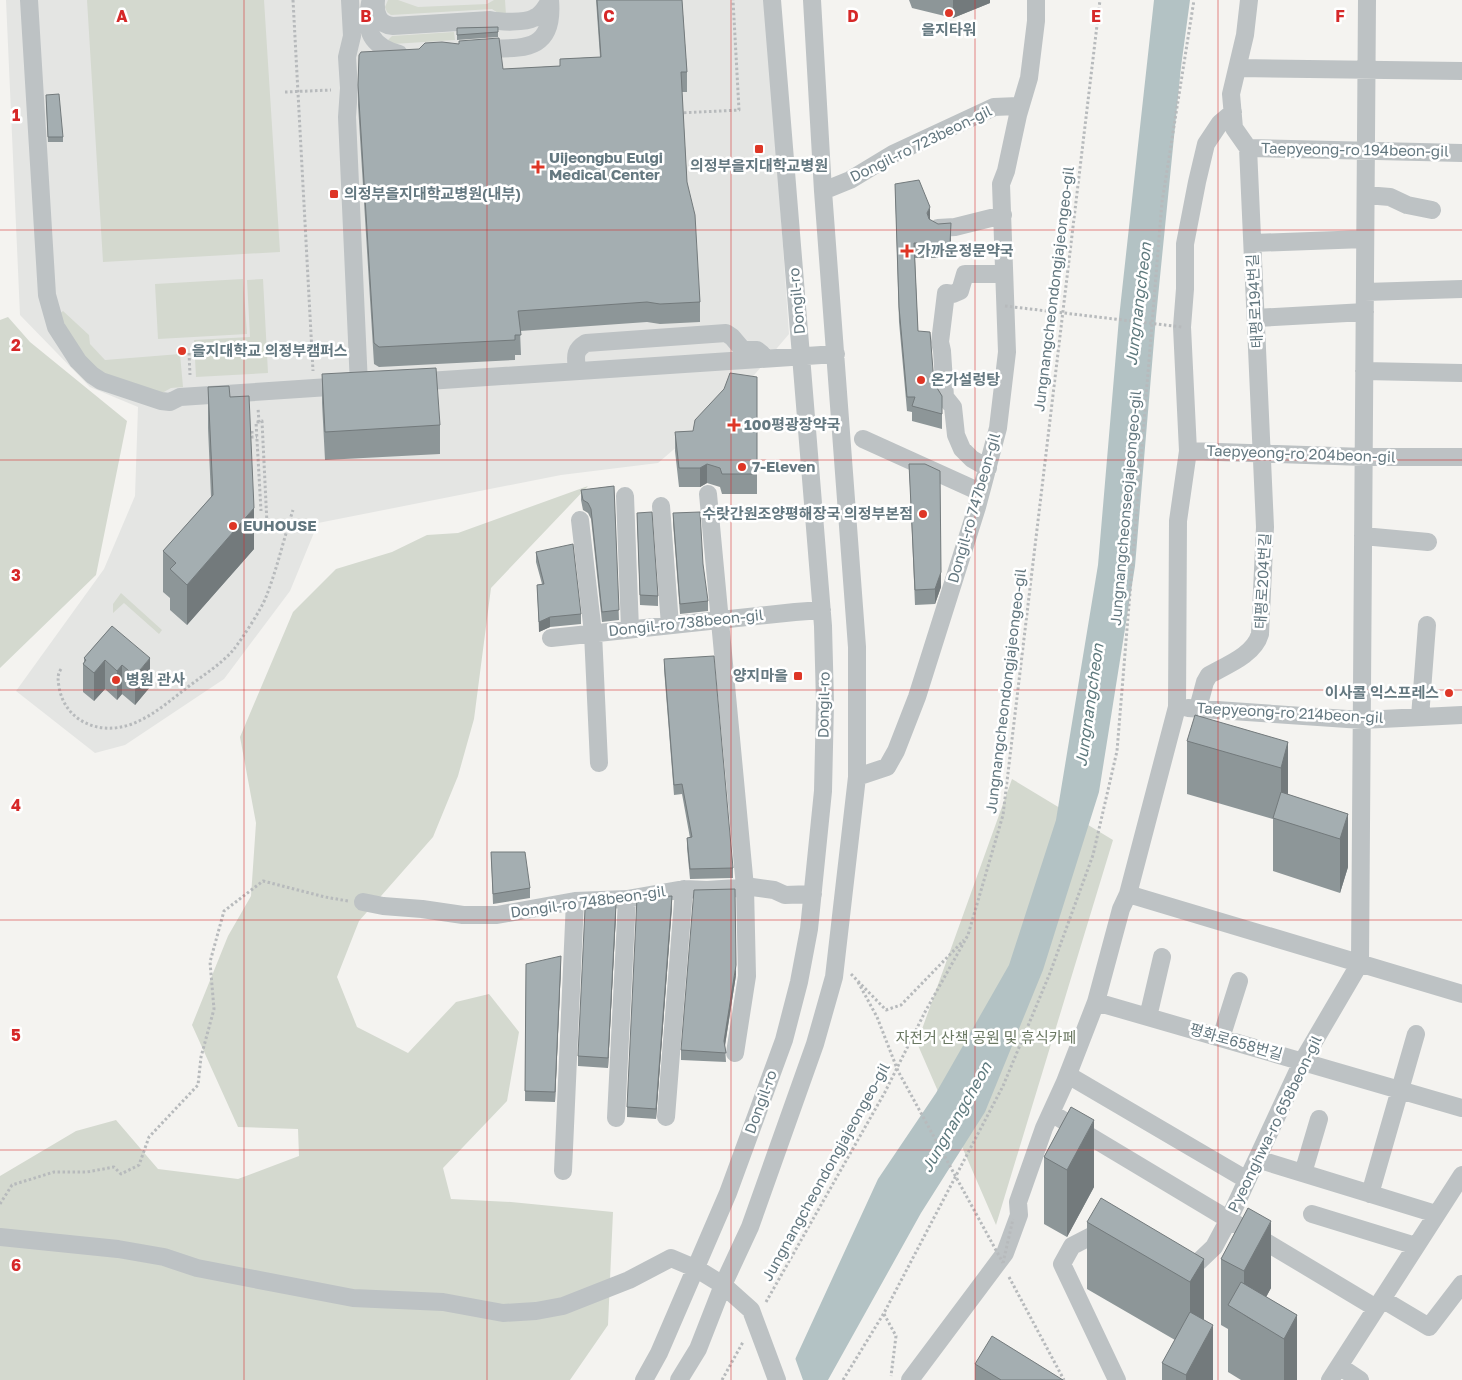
<svg xmlns="http://www.w3.org/2000/svg" width="1462" height="1380" font-family="'Golos Text','Noto Sans KR',sans-serif">
  <style>
    .built { fill: #e4e5e3 }
    .green { fill: #d4d9cf }
    .water { fill: #b3c2c4 }
    .pier { fill: #f4f3f0 }
    .lines { fill: none; stroke-linecap: round; stroke-linejoin: round }
    .path { stroke: #b7babc; stroke-width: 3; stroke-dasharray: 2.5 2.5; stroke-linecap: butt }
    .minor { stroke: #bdc2c4; stroke-width: 18 }
    .path-bridge { stroke: #b7babc; stroke-width: 3; stroke-dasharray: 2.5 2.5; stroke-linecap: butt }
    .wall { fill: #8d9698 }
    .shaded-wall { fill: #737a7c }
    .building { fill: #a4aeb1; stroke: #737a7c }
    .grid { fill: none; stroke: #d62828; stroke-width: 1; stroke-opacity: 0.55 }
    .poi-dot { fill: #de3626; stroke: #fff; stroke-width: 2 }
    .labels { text-anchor: middle; stroke-width: 5; stroke-linejoin: round; paint-order: stroke }
    .poi-label { font-size: 15px; font-weight: bold; fill: #647880; stroke: #fff; text-anchor: start }
    .street-label { font-size: 15px; fill: #647880; stroke: #fff }
    .park-label { font-size: 15px; fill: #6a7862; stroke: #fff }
    .water-label { font-size: 16px; font-style: italic; fill: #5f7a7e; stroke: #fff }
    .grid-label { font-size: 16px; text-anchor: middle; font-weight: bold; fill: #d62828; stroke: #fff; stroke-width: 5; stroke-linejoin: round; paint-order: stroke }
  </style>
  <rect width="100%" height="100%" fill="#f4f3f0"/>
  <!-- built -->
  <path class="built" d="M 6,0 L 766,0 L 789,334 L 738,394 L 658,463 L 561,475 L 318,523 L 290,591 L 224,679 L 125,745 L 95,753 L 16,691 L 104,569 L 135,496 L 138,407 L 90,387 L 20,315 Z"/>
  <!-- green -->
  <path class="green" d="M 87,0 L 264,0 L 280,252 L 103,262 Z
    M 388,0 L 398,0 L 418,7 L 487,4 L 494,0 L 505,0 L 506,15 L 501,15 L 492,9 L 391,15 L 387,12 L 385,7 Z
    M 454,32 L 455,40 L 393,44 L 388,40 L 392,36 Z
    M 243,279 L 247,334 L 158,339 L 155,284 Z
    M 263,279 L 268,373 L 196,377 L 194,340 L 250,337 L 247,280 Z
    M 63,311 L 89,335 L 90,344 L 105,360 L 180,354 L 183,387 L 171,388 L 162,393 L 101,375 L 68,337 L 59,314 Z
    M 8,317 L 30,342 L 127,421 L 96,575 L 0,668 L 0,320 Z
    M 588,486 L 491,588 L 474,719 L 458,776 L 433,837 L 359,921 L 337,977 L 357,1027 L 408,1053 L 456,1002 L 489,994 L 519,1032 L 507,1101 L 443,1168 L 451,1199 L 511,1202 L 613,1212 L 608,1325 L 570,1380 L 0,1380 L 0,1176 L 76,1131 L 116,1120 L 158,1169 L 238,1179 L 299,1156 L 298,1129 L 238,1127 L 192,1025 L 228,936 L 251,896 L 256,823 L 240,737 L 293,612 L 336,569 L 392,552 L 427,535 L 458,533 Z
    M 121,593 L 162,630 L 159,634 L 124,603 L 113,613 L 113,604 Z
    M 1012,779 L 1113,840 L 996,1225 L 917,1043 Z"/>
  <!-- water -->
  <path class="water" d="M 1154,0 L 1190,0 L 1181,67 L 1156,317 L 1135,566 L 1099,792 L 1043,970 L 985,1112 L 921,1213 L 828,1380 L 783,1380 L 792,1366 L 878,1179 L 936,1093 L 1009,965 L 1056,820 L 1098,565 L 1119,318 Z"/>
  <!-- pier -->
  <path class="pier" d="M 794,1355 L 803,1380 L 780,1380 L 789,1365 Z"/>
  <g class="lines">
    <!-- path -->
    <path class="path" d="M 293,0 L 313,371
      M 285,92 L 331,90
      M 679,113 L 739,110 L 733,0
      M 189,353 L 190,375
      M 259,422 L 256,422 L 261,511
      M 248,430 L 252,430 L 252,437 L 257,437
      M 253,525 L 267,524 L 262,421 L 259,422 L 258,408
      M 61,669 C 57,675 58,680 59,687 C 65,721 98,735 129,725 C 150,718 167,703 184,690 C 200,677 221,665 234,649 C 242,639 262,608 266,597 C 277,569 284,538 293,510
      M 851,974 L 886,1010 L 901,1005 L 964,940
      M 0,1204 L 12,1185 L 54,1172 L 87,1172 L 114,1167 L 121,1174 L 139,1165 L 149,1137 L 198,1085 L 201,1057 L 214,1009 L 210,962 L 224,911 L 263,881 L 325,897 L 348,901
      M 1009,1277 L 1064,1380
      M 766,1302 L 885,1092 L 925,1012 L 968,935 L 1003,815 L 1100,0
      M 884,1314 L 896,1336 L 891,1376
      M 722,1380 L 743,1342
      M 843,1380 L 884,1313 L 1003,1086 L 1050,973 L 1093,855 L 1117,751 L 1162,202 L 1194,0"/>
    <!-- minor -->
    <path class="minor" d="M 29,0 L 47,295 L 56,327 L 78,361 L 92,375 L 101,381 L 161,401 L 170,402 L 180,397 L 344,386
      M 350,0 L 352,36 L 347,57 L 349,88 L 347,117 L 359,385
      M 376,0 C 375,13 378,25 393,26 L 490,20 C 500,22 525,23 534,18 C 542,15 546,7 550,0
      M 370,3 C 364,31 371,46 399,54
      M 477,49 C 518,47 555,56 550,0
      M 1238,68 L 1462,71
      M 1248,148 L 1462,153
      M 1248,148 L 1234,128 L 1231,94 L 1245,35 L 1249,0
      M 823,191 L 850,180 L 893,154 L 994,107 L 1020,106
      M 1366,195 L 1390,197 L 1407,205 L 1432,210
      M 938,228 L 955,227 L 1003,215
      M 1253,243 L 1365,239
      M 1365,292 L 1462,289
      M 1256,318 L 1365,312
      M 577,371 C 576,357 573,351 586,343 L 726,333 L 732,337 L 743,350 L 757,350 L 762,354
      M 1364,371 L 1462,373
      M 413,382 L 836,354
      M 863,439 L 980,492
      M 1188,451 L 1182,327 L 1185,289 L 1185,244 L 1197,182 L 1206,144 L 1220,123 L 1233,112
      M 988,468 L 972,459 L 962,449 L 956,435 L 953,407 L 945,397 L 942,351 L 940,342 L 946,293 L 953,294 L 960,291 L 965,274 L 1003,274
      M 708,494 L 745,887 L 747,976 L 735,1053
      M 625,496 L 630,629
      M 661,506 L 670,625
      M 580,520 L 593,633 L 599,763
      M 1363,536 L 1428,542
      M 551,638 L 795,612 L 822,610
      M 1188,708 L 1362,720 L 1462,715
      M 1198,708 L 1205,682 L 1209,675 C 1227,665 1254,655 1260,634 L 1265,527 L 1248,148
      M 1420,717 L 1427,625
      M 857,777 L 887,767 L 896,751 L 917,697 L 977,507 L 998,428 L 1007,352 L 1001,184 L 1006,171 L 1018,115 L 1029,78 L 1036,21 L 1036,0
      M 1128,894 L 1462,994
      M 363,902 L 383,906 L 422,909 L 463,915 L 497,915 L 575,901 L 627,899 L 684,889 L 707,890 L 752,887 L 774,890 L 785,895 L 813,894
      M 1360,963 L 1367,0
      M 1096,1002 L 1462,1108
      M 1148,1017 L 1162,957
      M 1221,1038 L 1239,981
      M 1068,1075 L 1247,1180
      M 1051,1113 L 1376,1308
      M 666,1117 L 684,889
      M 616,1118 L 627,899
      M 1257,1159 L 1436,1214
      M 563,1171 L 575,901
      M 1303,1173 L 1319,1119
      M 1370,1194 L 1416,1034
      M 1312,1214 L 1416,1246
      M 1107,1228 L 1072,1246 L 1062,1264 L 1117,1380
      M 0,1237 L 118,1249 L 164,1257 L 197,1268 L 353,1298 L 443,1302 L 503,1313 L 536,1311 L 563,1306 L 629,1280 L 671,1258 L 697,1269 L 723,1285 L 751,1310 L 777,1380
      M 1184,1261 L 1193,1267 L 1214,1247 L 1229,1219 L 1302,1062 L 1360,963
      M 1382,1299 L 1429,1327 L 1462,1284
      M 1339,1366 L 1360,1380
      M 644,1380 L 659,1353 L 728,1193 L 784,1040 L 799,982 L 809,929 L 823,791 L 825,703 L 823,626 L 772,0
      M 679,1380 L 698,1349 L 723,1285 L 750,1227 L 815,1044 L 834,977 L 857,777 L 857,647 L 823,191 L 812,0
      M 910,1380 L 1005,1253 L 1019,1215 L 1018,1202 L 1044,1128 L 1065,1082 L 1096,1002 L 1121,909 L 1128,894 L 1177,707 L 1178,521 L 1188,451 L 1364,457 L 1462,457
      M 1330,1380 L 1462,1175"/>
    <!-- path-bridge -->
    <path class="path-bridge" d="M 1005,306 L 1182,327
      M 858,982 L 877,1017 L 898,1071 L 1003,1263
      M 1003,1263 L 1013,1219"/>
  </g>
  <!-- wall -->
  <path class="wall" d="M 596,0 L 682,0 L 687,72 L 687,92 L 682,92 L 687,182 L 700,302 L 700,322 L 660,324 L 647,322 L 520,331 L 521,355 L 515,355 L 515,360 L 379,367 L 374,364 L 358,105 L 359,55 L 503,69 L 560,66 L 560,59 L 600,57 Z
    M 909,0 L 990,0 L 990,3 L 953,18 L 912,8 Z
    M 498,27 L 498,37 L 457,40 L 457,28 Z
    M 46,100 L 63,137 L 63,142 L 48,142 Z
    M 895,184 L 930,220 L 951,238 L 950,258 L 915,258 L 918,331 L 934,383 L 942,396 L 942,429 L 912,421 L 912,412 L 907,411 L 899,322 Z
    M 322,374 L 440,425 L 440,454 L 325,460 L 322,403 Z
    M 757,377 L 757,494 L 722,494 L 720,487 L 707,483 L 700,487 L 679,487 L 675,451 L 675,432 L 693,431 Z
    M 208,387 L 230,397 L 254,549 L 187,625 L 170,610 L 170,598 L 163,592 L 163,551 L 211,497 L 208,428 Z
    M 909,464 L 941,587 L 935,604 L 915,605 Z
    M 614,486 L 619,620 L 602,622 L 591,519 L 588,513 L 583,510 L 581,500 L 581,490 Z
    M 637,513 L 658,596 L 658,606 L 640,605 Z
    M 673,513 L 708,601 L 708,611 L 680,614 L 673,523 Z
    M 536,552 L 581,614 L 581,624 L 550,627 L 539,632 L 537,585 L 542,584 L 536,562 Z
    M 112,626 L 150,687 L 135,705 L 122,694 L 117,700 L 105,689 L 94,701 L 83,692 L 83,664 L 84,662 L 84,658 Z
    M 664,659 L 733,868 L 733,878 L 690,879 L 687,848 L 687,838 L 690,838 L 682,794 L 674,795 L 664,669 Z
    M 1187,741 L 1288,742 L 1288,795 L 1348,814 L 1348,867 L 1340,893 L 1273,871 L 1273,819 L 1187,794 Z
    M 491,852 L 530,888 L 530,898 L 493,904 Z
    M 672,906 L 656,1119 L 627,1117 L 627,1107 Z
    M 616,914 L 608,1068 L 578,1066 L 578,1056 Z
    M 526,964 L 561,966 L 555,1102 L 525,1101 Z
    M 736,975 L 725,1046 L 726,1062 L 681,1060 L 681,1050 Z
    M 1071,1107 L 1094,1187 L 1067,1237 L 1044,1224 L 1044,1157 Z
    M 1248,1208 L 1271,1288 L 1266,1297 L 1297,1315 L 1297,1380 L 1241,1380 L 1228,1372 L 1228,1329 L 1221,1325 L 1221,1259 Z
    M 1087,1222 L 1204,1259 L 1204,1320 L 1213,1380 L 1162,1380 L 1162,1363 L 1175,1340 L 1087,1289 Z
    M 975,1364 L 1063,1380 L 975,1380 Z"/>
  <!-- shaded-wall -->
  <path class="shaded-wall" d="M 953,0 L 990,0 L 990,3 L 953,18 Z
    M 930,207 L 930,222 L 927,213 Z
    M 951,223 L 951,238 L 950,258 L 950,244 Z
    M 707,464 L 707,483 L 700,487 L 700,468 Z
    M 254,508 L 254,549 L 187,625 L 187,585 Z
    M 941,572 L 941,587 L 935,604 L 935,589 Z
    M 550,617 L 550,627 L 539,632 L 539,622 Z
    M 150,658 L 150,687 L 135,705 L 135,676 Z
    M 105,660 L 105,689 L 94,701 L 94,673 Z
    M 122,665 L 122,694 L 117,700 L 117,671 Z
    M 1288,742 L 1288,795 L 1281,821 L 1281,768 Z
    M 1348,814 L 1348,867 L 1340,893 L 1340,839 Z
    M 672,896 L 672,906 L 656,1119 L 656,1109 Z
    M 616,904 L 616,914 L 608,1068 L 608,1058 Z
    M 561,956 L 561,966 L 555,1102 L 555,1092 Z
    M 736,965 L 736,975 L 724,1051 L 724,1041 Z
    M 1094,1120 L 1094,1187 L 1067,1237 L 1067,1170 Z
    M 1271,1221 L 1271,1288 L 1253,1321 L 1244,1315 L 1244,1271 Z
    M 1204,1259 L 1204,1326 L 1190,1349 L 1190,1282 Z
    M 1297,1315 L 1297,1380 L 1284,1380 L 1284,1339 Z
    M 1213,1325 L 1213,1380 L 1186,1380 L 1186,1375 Z"/>
  <!-- building -->
  <path class="building" d="M 597,0 L 682,0 L 687,72 L 681,72 L 687,182 L 695,215 L 700,302 L 660,304 L 647,302 L 518,311 L 521,335 L 515,335 L 515,340 L 379,347 L 374,343 L 358,85 L 359,55 L 361,52 L 419,49 L 425,43 L 442,42 L 459,44 L 459,41 L 499,38 L 503,69 L 560,66 L 560,59 L 601,57 Z
    M 498,27 L 498,32 L 457,35 L 457,28 Z
    M 59,94 L 63,137 L 48,137 L 46,95 Z
    M 919,180 L 930,207 L 927,213 L 929,219 L 938,224 L 951,223 L 950,244 L 914,243 L 918,331 L 930,332 L 934,383 L 942,396 L 942,414 L 912,406 L 915,397 L 907,397 L 899,307 L 895,184 Z
    M 436,368 L 440,425 L 325,432 L 322,374 Z
    M 730,373 L 757,377 L 757,474 L 722,474 L 720,468 L 707,464 L 700,468 L 679,468 L 675,432 L 693,431 L 695,420 L 724,389 Z
    M 229,386 L 230,397 L 249,396 L 254,508 L 187,585 L 170,569 L 176,563 L 163,551 L 213,495 L 208,387 Z
    M 909,464 L 925,464 L 940,471 L 941,572 L 935,589 L 915,590 Z
    M 614,486 L 619,610 L 602,612 L 591,509 L 588,503 L 583,500 L 581,490 Z
    M 652,512 L 658,596 L 640,595 L 637,513 Z
    M 700,512 L 703,564 L 708,601 L 680,604 L 673,513 Z
    M 573,544 L 581,614 L 550,617 L 539,622 L 537,585 L 544,584 L 536,552 Z
    M 112,626 L 150,658 L 135,676 L 122,665 L 117,671 L 105,660 L 94,673 L 83,664 L 86,660 L 84,658 Z
    M 714,656 L 733,868 L 690,869 L 687,838 L 692,837 L 682,784 L 674,785 L 664,659 Z
    M 1195,715 L 1288,742 L 1281,768 L 1187,741 Z
    M 1281,792 L 1348,814 L 1340,839 L 1273,818 Z
    M 491,852 L 525,852 L 530,888 L 493,894 Z
    M 735,889 L 736,965 L 724,1041 L 726,1053 L 681,1050 L 694,890 Z
    M 672,896 L 656,1109 L 627,1107 L 637,898 Z
    M 616,904 L 608,1058 L 578,1056 L 585,909 Z
    M 561,956 L 555,1092 L 525,1091 L 526,964 Z
    M 1071,1107 L 1094,1120 L 1067,1170 L 1044,1157 Z
    M 1101,1198 L 1204,1259 L 1190,1282 L 1087,1222 Z
    M 1248,1208 L 1271,1221 L 1244,1271 L 1221,1259 Z
    M 1241,1282 L 1297,1315 L 1284,1339 L 1228,1305 Z
    M 1190,1312 L 1213,1325 L 1186,1375 L 1162,1363 Z
    M 992,1336 L 1063,1380 L 1001,1380 L 975,1364 Z"/>
  <!-- grid -->
  <path class="grid" d="M 244,0 L 244,1380M 487,0 L 487,1380M 731,0 L 731,1380M 975,0 L 975,1380M 1218,0 L 1218,1380M 0,230 L 1462,230M 0,460 L 1462,460M 0,690 L 1462,690M 0,920 L 1462,920M 0,1150 L 1462,1150"/>
  <!-- markers -->
  <g class="poi-dot">
    <circle cx="949" cy="13" r="5"/>
    <rect x="754" y="144" width="10" height="10" rx="2.5"/>
    <path d="M535.5 159.5h5v5h5v5h-5v5h-5v-5h-5v-5h5z"/>
    <rect x="329" y="189" width="10" height="10" rx="2.5"/>
    <path d="M904.5 243.5h5v5h5v5h-5v5h-5v-5h-5v-5h5z"/>
    <circle cx="182" cy="351" r="5"/>
    <circle cx="921" cy="380" r="5"/>
    <path d="M731.5 417.5h5v5h5v5h-5v5h-5v-5h-5v-5h5z"/>
    <circle cx="742" cy="467" r="5"/>
    <circle cx="923" cy="514" r="5"/>
    <circle cx="233" cy="526" r="5"/>
    <rect x="793" y="671" width="10" height="10" rx="2.5"/>
    <circle cx="116" cy="680" r="5"/>
    <circle cx="1449" cy="693" r="5"/>
  </g>
  <g class="labels">
    <!-- poi labels -->
    <g class="poi-label">
      <text x="949" y="35" text-anchor="middle">을지타워</text>
      <text x="549" y="163">Uijeongbu Eulgi<tspan x="549" dy="17">Medical Center</tspan></text>
      <text x="759" y="171" text-anchor="middle">의정부을지대학교병원</text>
      <text x="344" y="199">의정부을지대학교병원(내부)</text>
      <text x="917" y="256">가까운정문약국</text>
      <text x="192" y="356">을지대학교 의정부캠퍼스</text>
      <text x="931" y="385">온가설렁탕</text>
      <text x="744" y="430">100평광장약국</text>
      <text x="752" y="472">7-Eleven</text>
      <text x="913" y="519" text-anchor="end">수랏간원조양평해장국 의정부본점</text>
      <text x="243" y="531">EUHOUSE</text>
      <text x="788" y="681" text-anchor="end">양지마을</text>
      <text x="126" y="685">병원 관사</text>
      <text x="1439" y="698" text-anchor="end">이사콜 익스프레스</text>
    </g>
    <!-- street labels -->
    <g class="street-label">
      <text transform="translate(921 144) rotate(-26)" y="5">Dongil-ro 723beon-gil</text>
      <text transform="translate(1355 150) rotate(1)" y="5">Taepyeong-ro 194beon-gil</text>
      <text transform="translate(1054 289) rotate(-83)" y="5">Jungnangcheondongjajeongeo-gil</text>
      <text transform="translate(797 301) rotate(-95)" y="5">Dongil-ro</text>
      <text transform="translate(1255 301) rotate(-93)" y="5">태평로194번길</text>
      <text transform="translate(1301 454) rotate(2)" y="5">Taepyeong-ro 204beon-gil</text>
      <text transform="translate(974 508) rotate(-74)" y="5">Dongil-ro 747beon-gil</text>
      <text transform="translate(1126 508) rotate(-85)" y="5">Jungnangcheonseojajeongeo-gil</text>
      <text transform="translate(1263 581) rotate(-87)" y="5">태평로204번길</text>
      <text transform="translate(686 623) rotate(-6)" y="5">Dongil-ro 738beon-gil</text>
      <text transform="translate(1006 691) rotate(-83)" y="5">Jungnangcheondongjajeongeo-gil</text>
      <text transform="translate(824 705) rotate(-89)" y="5">Dongil-ro</text>
      <text transform="translate(1290 713) rotate(3)" y="5">Taepyeong-ro 214beon-gil</text>
      <text transform="translate(588 902) rotate(-8)" y="5">Dongil-ro 748beon-gil</text>
      <text transform="translate(1236 1042) rotate(16)" y="5">평화로658번길</text>
      <text transform="translate(761 1102) rotate(-70)" y="5">Dongil-ro</text>
      <text transform="translate(1275 1124) rotate(-64)" y="5">Pyeonghwa-ro 658beon-gil</text>
      <text transform="translate(826 1172) rotate(-61)" y="5">Jungnangcheondongjajeongeo-gil</text>
    </g>
    <!-- park labels -->
    <g class="park-label">
      <text x="986" y="1043">자전거 산책 공원 및 휴식카페</text>
    </g>
    <!-- water labels -->
    <g class="water-label">
      <text transform="translate(1138 304) rotate(-83)" y="6">Jungnangcheon</text>
      <text transform="translate(1089 705) rotate(-82)" y="6">Jungnangcheon</text>
      <text transform="translate(956 1117) rotate(-60)" y="6">Jungnangcheon</text>
    </g>
  </g>
  <g class="grid-label">
    <text x="122" y="22">A</text>
    <text x="366" y="22">B</text>
    <text x="609" y="22">C</text>
    <text x="853" y="22">D</text>
    <text x="1096" y="22">E</text>
    <text x="1340" y="22">F</text>
    <text x="16" y="121">1</text>
    <text x="16" y="351">2</text>
    <text x="16" y="581">3</text>
    <text x="16" y="811">4</text>
    <text x="16" y="1041">5</text>
    <text x="16" y="1271">6</text>
  </g>
</svg>
